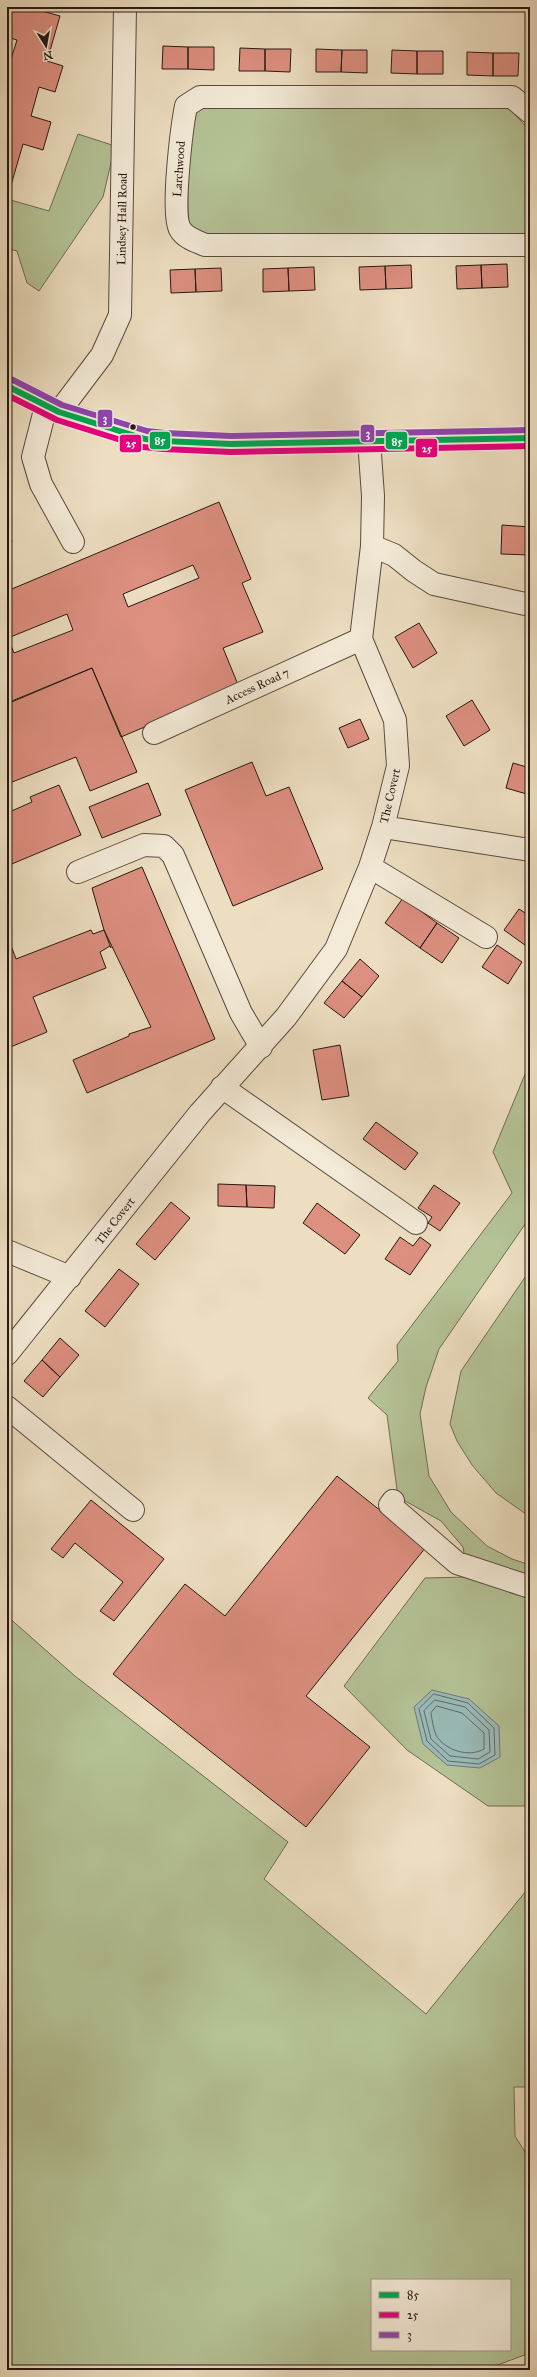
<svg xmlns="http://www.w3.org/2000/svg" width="537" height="2377" font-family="'IM FELL Great Primer',serif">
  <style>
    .green { fill: #b4c296; stroke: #6d6d54; fill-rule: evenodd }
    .water { fill: #9abbb9; stroke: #6c7a76 }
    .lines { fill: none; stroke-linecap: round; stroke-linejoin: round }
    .shore { stroke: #606a66; stroke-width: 1 }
    .building { fill: #dd8f80; stroke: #261812; fill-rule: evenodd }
    .minor-casing { stroke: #584a3e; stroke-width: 24 }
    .minor { stroke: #f3ead7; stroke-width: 22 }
    .bus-1-casing { stroke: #f3ead7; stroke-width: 9 }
    .bus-2-casing { stroke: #f3ead7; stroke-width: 9 }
    .bus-3-casing { stroke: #f3ead7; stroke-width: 9 }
    .bus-1 { stroke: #00a651; stroke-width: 6 }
    .bus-2 { stroke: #e5007d; stroke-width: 6 }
    .bus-3 { stroke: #8e44ad; stroke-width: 6 }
    .bus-dot { fill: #261812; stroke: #f3ead7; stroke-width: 1.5 }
    .labels { text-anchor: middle; stroke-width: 3.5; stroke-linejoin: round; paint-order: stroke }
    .street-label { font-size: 12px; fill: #261812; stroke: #f3ead7 }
    .line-badge { stroke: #f3ead7; stroke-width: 1.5 }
    .badge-label { font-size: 11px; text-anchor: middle; font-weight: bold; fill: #fff }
  </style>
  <rect width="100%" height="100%" fill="#eddec1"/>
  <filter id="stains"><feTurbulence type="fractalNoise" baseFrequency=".005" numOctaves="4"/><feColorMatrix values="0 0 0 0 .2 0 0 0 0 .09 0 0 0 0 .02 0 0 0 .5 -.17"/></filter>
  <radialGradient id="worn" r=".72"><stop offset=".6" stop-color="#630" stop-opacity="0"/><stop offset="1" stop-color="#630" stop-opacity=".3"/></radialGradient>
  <!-- green -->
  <path class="green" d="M 208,104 L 508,107 L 530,131 L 530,234 L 209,237 L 186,224 L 185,205 L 191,120 L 199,109 Z
    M 78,134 L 115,146 L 103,197 L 39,291 L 27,283 L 17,251 L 7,248 L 7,199 L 49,211 Z
    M 530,1062 L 530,1217 L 439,1349 L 426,1387 L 420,1414 L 429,1476 L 451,1512 L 487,1546 L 512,1559 L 530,1565 L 530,1806 L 488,1806 L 407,1750 L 344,1686 L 425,1578 L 468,1577 L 463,1547 L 441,1521 L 398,1497 L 387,1415 L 368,1398 L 398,1361 L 397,1345 L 512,1193 L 493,1152 Z
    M 530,1270 L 530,1517 L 496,1493 L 472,1465 L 457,1441 L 450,1424 L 461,1371 Z
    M 7,1616 L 75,1676 L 288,1842 L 264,1879 L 426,2014 L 530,1886 L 530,2087 L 514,2087 L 515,2136 L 530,2160 L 530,2353 L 484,2370 L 7,2370 ZM 372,2280 L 510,2280 L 510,2350 L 372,2350 Z"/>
  <!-- water -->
  <path class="water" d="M 432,1690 L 469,1699 L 499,1726 L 500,1757 L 480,1768 L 447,1765 L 423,1744 L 414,1707 Z"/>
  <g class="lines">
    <!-- shore -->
    <path class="shore" d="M 434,1694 L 468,1703 L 494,1728 L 495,1755 L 479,1764 L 448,1761 L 427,1741 L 419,1709 Z
      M 435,1700 L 465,1707 L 489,1730 L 490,1752 L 478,1759 L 450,1756 L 431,1739 L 424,1711 Z
      M 437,1706 L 462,1713 L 484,1733 L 484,1749 C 469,1758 444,1750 436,1735 C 433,1728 432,1719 431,1713 Z"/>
  </g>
  <!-- building -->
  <path class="building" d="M 7,7 L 28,7 L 60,16 L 47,61 L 63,66 L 55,92 L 39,87 L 31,116 L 51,122 L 43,150 L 23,144 L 9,192 L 7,191 L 7,72 L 17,40 L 7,37 Z
    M 163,46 L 188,47 L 188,69 L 162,69 Z
    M 188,47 L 214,47 L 214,70 L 188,69 Z
    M 240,48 L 265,49 L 265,71 L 239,71 Z
    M 265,49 L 291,49 L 290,72 L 265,71 Z
    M 316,49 L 342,50 L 341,72 L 316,72 Z
    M 342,50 L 367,50 L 367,73 L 341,72 Z
    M 392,50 L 417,51 L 417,74 L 391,73 Z
    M 417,51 L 443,51 L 443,74 L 417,74 Z
    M 467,52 L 493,53 L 493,76 L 467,75 Z
    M 493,53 L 519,53 L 518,76 L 493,76 Z
    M 507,264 L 508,287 L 482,288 L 481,265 Z
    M 411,265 L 412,288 L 386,289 L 385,266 Z
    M 481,265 L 482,288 L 457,289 L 456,266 Z
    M 385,266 L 386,289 L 360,290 L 359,267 Z
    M 314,267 L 315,290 L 289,291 L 288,268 Z
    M 221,268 L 222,291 L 196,292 L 195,269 Z
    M 288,268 L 289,291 L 263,292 L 263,269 Z
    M 195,269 L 196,292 L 171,293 L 170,270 Z
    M 219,502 L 251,579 L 242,583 L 263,632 L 223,648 L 239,687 L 121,737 L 92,668 L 7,704 L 7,591 ZM 193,565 L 199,578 L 128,607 L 123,594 ZM 67,614 L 73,630 L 14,653 L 8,638 Z
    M 7,519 L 12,542 L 7,543 Z
    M 502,525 L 530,527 L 530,555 L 501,554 Z
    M 419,623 L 437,653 L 413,668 L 395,637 Z
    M 92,668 L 137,772 L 90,791 L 76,757 L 7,784 L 7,703 Z
    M 472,700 L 490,730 L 464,746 L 446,716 Z
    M 360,719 L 369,739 L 348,748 L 339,728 Z
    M 252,762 L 266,796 L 289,787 L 323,869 L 233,906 L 185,790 Z
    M 513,763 L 530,768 L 530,795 L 506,788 Z
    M 148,783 L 161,815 L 102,838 L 89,807 Z
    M 59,785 L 81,835 L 7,866 L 7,813 L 32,802 L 30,797 Z
    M 142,867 L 215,1039 L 87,1093 L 73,1060 L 129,1036 L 129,1034 L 151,1027 L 104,930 L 92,888 Z
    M 403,898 L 437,923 L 420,948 L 385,923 Z
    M 519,909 L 530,916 L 529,948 L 504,930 Z
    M 437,923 L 459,938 L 442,963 L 420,948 Z
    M 91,930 L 93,934 L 104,930 L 111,948 L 110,946 L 100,952 L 106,968 L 33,997 L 47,1032 L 8,1048 L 7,935 L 16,959 Z
    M 497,945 L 522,962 L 508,984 L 482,967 Z
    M 360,959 L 379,976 L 362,997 L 342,981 Z
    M 342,981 L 362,997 L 344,1018 L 324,1003 Z
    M 340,1045 L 349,1096 L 322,1100 L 313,1050 Z
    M 376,1122 L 418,1153 L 405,1170 L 363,1139 Z
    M 218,1184 L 246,1185 L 247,1207 L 218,1206 Z
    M 246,1185 L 275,1186 L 274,1208 L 247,1207 Z
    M 434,1185 L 460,1203 L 440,1231 L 428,1223 L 432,1217 L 418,1208 Z
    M 171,1202 L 190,1218 L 155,1260 L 136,1244 Z
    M 317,1203 L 360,1235 L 345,1254 L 303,1223 Z
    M 400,1237 L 413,1246 L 420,1237 L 431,1245 L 410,1275 L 385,1259 Z
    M 119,1269 L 139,1284 L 105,1327 L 85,1311 Z
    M 60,1338 L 79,1355 L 60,1377 L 42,1360 Z
    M 42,1360 L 60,1377 L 43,1397 L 24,1381 Z
    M 337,1476 L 426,1547 L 306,1696 L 370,1747 L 306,1827 L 113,1674 L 185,1584 L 225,1616 Z
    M 91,1500 L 164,1559 L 114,1621 L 100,1611 L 123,1582 L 75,1543 L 63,1558 L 51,1549 Z"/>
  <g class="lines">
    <defs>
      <path id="minor" d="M 530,112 L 512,97 L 200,97 L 186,106 C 182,126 171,213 180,229 C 185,238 196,241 205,245 L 530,245
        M 7,386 L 59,412 L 145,439 L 164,441 L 231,444 L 530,438
        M 46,406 L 33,457 L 41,484 L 73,542
        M 59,412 L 102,355 L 120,315 L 125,7
        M 372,546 L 394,555 L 414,571 L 434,584 L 530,605
        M 154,733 L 361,639
        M 383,827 L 530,850
        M 370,867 L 486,937
        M 78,872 L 144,845 L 164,846 L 173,855 L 241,1013 L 261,1047
        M 222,1087 L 416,1223
        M 7,1251 L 70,1277
        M 7,1354 L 200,1113 L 286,1017 L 336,949 L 370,867 L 383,827 L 398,766 L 395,720 L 361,639 L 372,546 L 373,496 L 369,440
        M 7,1407 L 133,1510
        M 393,1501 L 390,1505 L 457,1563 L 530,1587"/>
    </defs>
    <!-- minor casing -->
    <use href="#minor" class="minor-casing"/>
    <!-- minor -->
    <use href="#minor" class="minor"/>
    <defs>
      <path id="bus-1" d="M 7,386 L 59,412 L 145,439 L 164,441 L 231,444 L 530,438"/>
      <path id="bus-2" d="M 7,395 L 57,420 L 143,447 L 163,449 L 231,452 L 530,446"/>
      <path id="bus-3" d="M 11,379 L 62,405 L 147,431 L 165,433 L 231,436 L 530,430"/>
    </defs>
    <!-- bus-1 casing -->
    <use href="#bus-1" class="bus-1-casing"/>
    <!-- bus-2 casing -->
    <use href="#bus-2" class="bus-2-casing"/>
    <!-- bus-3 casing -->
    <use href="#bus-3" class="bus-3-casing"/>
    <!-- bus-1 -->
    <use href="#bus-1" class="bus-1"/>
    <!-- bus-2 -->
    <use href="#bus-2" class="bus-2"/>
    <!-- bus-3 -->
    <use href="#bus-3" class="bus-3"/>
  </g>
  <!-- markers -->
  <circle class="bus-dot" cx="133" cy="427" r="3.5"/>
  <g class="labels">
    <!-- street labels -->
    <g class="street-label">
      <text transform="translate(179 169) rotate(-86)" y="4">Larchwood</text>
      <text transform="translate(122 219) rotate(-89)" y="4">Lindsey Hall Road</text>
      <text transform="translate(257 686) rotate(-25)" y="4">Access Road 7</text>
      <text transform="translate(390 796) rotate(-77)" y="4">The Covert</text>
      <text transform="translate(115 1221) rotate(-52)" y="4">The Covert</text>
    </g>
  </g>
  <g class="line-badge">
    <rect x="97" y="409" width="16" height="19" rx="4" fill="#8e44ad"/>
    <rect x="360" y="424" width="15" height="19" rx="4" fill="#8e44ad"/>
    <rect x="149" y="431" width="22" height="19" rx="4" fill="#00a651"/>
    <rect x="385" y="431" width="23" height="19" rx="4" fill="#00a651"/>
    <rect x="119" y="434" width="23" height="19" rx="4" fill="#e5007d"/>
    <rect x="415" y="438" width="23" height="20" rx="4" fill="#e5007d"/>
  </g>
  <g class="badge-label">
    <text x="105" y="422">3</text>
    <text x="368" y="437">3</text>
    <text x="160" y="444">85</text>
    <text x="397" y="445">85</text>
    <text x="131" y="447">25</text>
    <text x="427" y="452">25</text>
  </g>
  <!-- margin -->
  <rect width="537" height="2377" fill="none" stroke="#eddec1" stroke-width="24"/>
  <rect x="8" y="8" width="521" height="2361" fill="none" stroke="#261812" stroke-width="2"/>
  <rect x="12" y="12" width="513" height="2353" fill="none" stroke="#261812"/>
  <!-- legend -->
  <rect x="371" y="2279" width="140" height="72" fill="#f3ead7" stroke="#a19688"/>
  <rect x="379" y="2292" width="20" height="6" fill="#00a651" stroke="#a19688"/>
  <text x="407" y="2299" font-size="12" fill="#261812">85</text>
  <rect x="379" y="2312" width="20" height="6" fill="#e5007d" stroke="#a19688"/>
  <text x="407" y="2319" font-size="12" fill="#261812">25</text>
  <rect x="379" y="2332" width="20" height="6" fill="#8e44ad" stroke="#a19688"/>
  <text x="407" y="2339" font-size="12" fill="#261812">3</text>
  <!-- north arrow -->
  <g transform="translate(46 46) rotate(169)" stroke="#f3ead7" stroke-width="3" paint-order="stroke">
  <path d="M0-3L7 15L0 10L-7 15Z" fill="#261812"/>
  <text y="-6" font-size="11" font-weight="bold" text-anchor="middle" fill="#261812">N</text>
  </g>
  <rect width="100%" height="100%" filter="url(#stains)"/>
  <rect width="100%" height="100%" fill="url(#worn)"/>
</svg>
